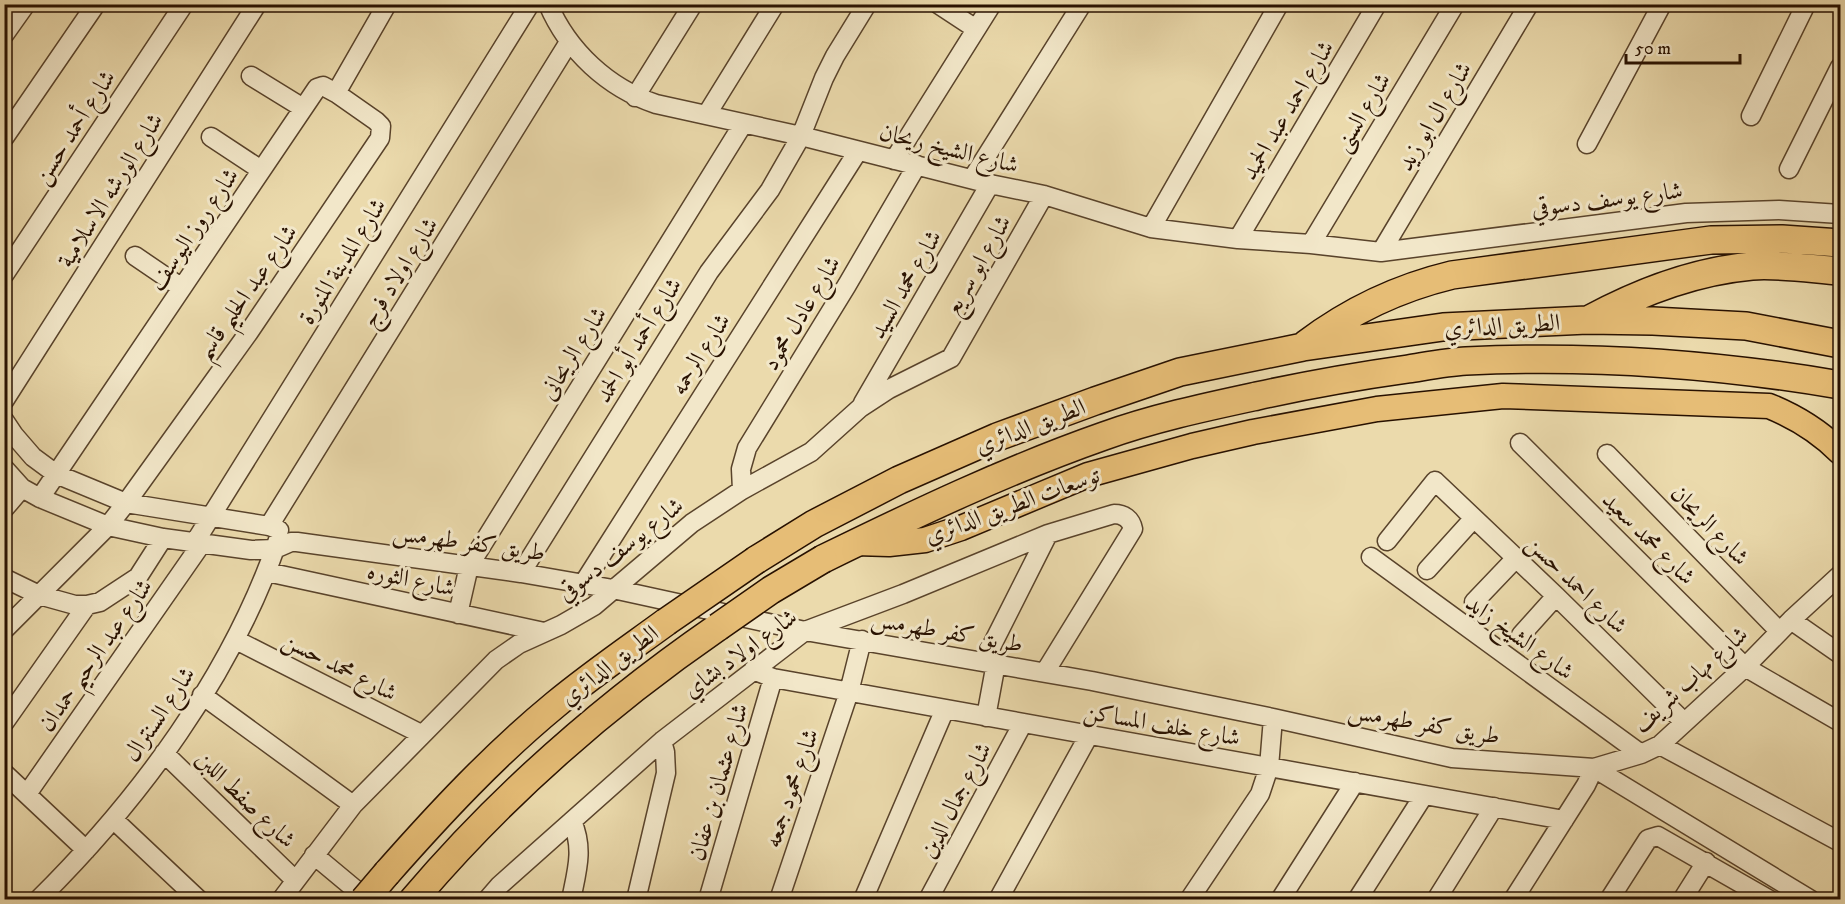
<svg xmlns="http://www.w3.org/2000/svg" width="1845" height="904" font-family="'IM FELL DW Pica',Amiri,serif">
  <style>
    .lines { fill: none; stroke-linecap: round; stroke-linejoin: round }
    .minor-casing { stroke: #59432b; stroke-width: 21 }
    .major-casing { stroke: #281100; stroke-width: 27 }
    .highway-casing { stroke: #281100; stroke-width: 30 }
    .minor { stroke: #f2e7c9; stroke-width: 18 }
    .major { stroke: #e6bd76; stroke-width: 24 }
    .highway { stroke: #e6bd76; stroke-width: 27 }
    .highway-bridge-casing { stroke: #281100; stroke-width: 30; stroke-linecap: butt }
    .highway-bridge { stroke: #e6bd76; stroke-width: 27 }
    .labels { text-anchor: middle; stroke-width: 6; stroke-linejoin: round; paint-order: stroke }
    .street-label { font-size: 24px; fill: #281100; stroke: #f2e7c9 }
  </style>
  <rect width="100%" height="100%" fill="#ebdaac"/>
  <filter id="stains"><feTurbulence type="fractalNoise" baseFrequency=".00333" numOctaves="4"/><feColorMatrix values="0 0 0 0 .2 0 0 0 0 .09 0 0 0 0 .02 0 0 0 .5 -.17"/></filter>
  <radialGradient id="worn" r=".72"><stop offset=".6" stop-color="#630" stop-opacity="0"/><stop offset="1" stop-color="#630" stop-opacity=".3"/></radialGradient>
  <g class="lines">
    <defs>
      <path id="minor" d="M 548,4 C 568,51 608,88 656,104 L 801,136 L 990,184 L 1044,195 L 1151,228 L 1238,239 L 1311,244 L 1381,252 L 1686,213 L 1779,210 L 1840,214
        M 938,4 L 976,29
        M 4,35 L 26,4
        M 251,76 L 303,108
        M 635,97 L 693,4
        M 707,114 L 775,4
        M 1751,116 L 1806,4
        M 211,137 L 261,170
        M 4,138 L 96,4
        M 1587,144 L 1662,4
        M 894,160 L 992,4
        M 1789,169 L 1840,67
        M 972,179 L 1082,4
        M 1151,228 L 1279,4
        M 1238,239 L 1377,4
        M 1311,244 L 1455,4
        M 1381,252 L 1529,4
        M 135,256 L 182,288
        M 4,275 L 184,4
        M 4,401 L 257,4
        M 863,403 L 990,184
        M 4,420 L 14,435 L 33,457 L 56,474 L 126,503 L 269,526 L 279,530
        M 1520,443 L 1745,667 L 1840,722
        M 1607,454 L 1779,631
        M 4,468 L 22,488 L 40,498 L 108,526 L 163,538 L 251,550 L 275,549 L 291,542 L 297,542 L 521,573 L 613,589 L 805,631 L 1092,681 L 1273,718 L 1452,758 L 1594,768 L 1641,754 L 1660,745 L 1745,667 L 1791,620 L 1840,575
        M 742,490 L 741,469 L 747,448 L 847,285 L 917,165
        M 40,498 L 317,88 L 323,86 L 336,93 L 387,4
        M 4,509 L 22,488
        M 269,526 L 569,42
        M 1387,541 L 1435,481 L 1556,596 L 1684,722
        M 195,542 L 530,4
        M 1371,557 L 1641,754
        M 1427,570 L 1474,518
        M 267,572 L 544,632
        M 521,573 L 709,272 L 770,190 L 801,136 L 824,78 L 835,56 L 867,4
        M 4,578 L 39,595 L 75,605 L 87,605 L 100,602 L 138,577 L 163,538
        M 583,584 L 858,151
        M 1474,602 L 1516,558
        M 458,614 L 469,566 L 743,124
        M 1791,620 L 1840,654
        M 4,630 L 108,526 L 126,503 L 249,332 L 380,138 L 381,126 L 376,121 L 336,93
        M 1521,635 L 1556,596
        M 236,640 L 421,734
        M 984,661 L 1048,534
        M 753,670 L 773,678 L 1564,820
        M 202,695 L 353,805
        M 986,717 L 996,663
        M 4,723 L 87,605
        M 1660,745 L 1840,842
        M 164,753 L 295,880
        M 1594,768 L 1811,900
        M 4,773 L 86,850
        M 27,794 L 202,543
        M 113,819 L 199,900
        M 314,855 L 368,900
        M 38,900 C 140,799 231,676 278,540
        M 281,900 L 353,805 L 496,660 L 519,644 L 561,625 L 594,606 L 692,523 L 742,490 L 811,452 L 860,408 L 889,389 L 951,358 L 1044,195
        M 487,900 L 500,885 L 662,741 L 805,631 L 903,594 L 1048,534 L 1114,514 C 1124,514 1131,519 1133,529 L 1045,672
        M 571,900 C 577,870 584,849 572,821
        M 636,900 L 666,773 L 665,752 L 662,741
        M 708,900 L 773,678
        M 779,900 L 849,692 L 862,640
        M 863,900 L 945,709
        M 928,900 L 1023,723
        M 998,900 L 1089,735
        M 1189,900 L 1260,794 L 1269,767 L 1273,718
        M 1280,900 L 1355,782
        M 1357,900 L 1424,795
        M 1436,900 L 1494,807
        M 1513,900 L 1586,785 L 1594,768
        M 1609,900 L 1648,839 L 1658,836 L 1770,900
        M 1682,900 L 1706,862"/>
      <path id="major" d="M 855,543 L 889,544 L 925,540 L 961,528 L 1088,475 L 1192,446 L 1253,432 L 1377,409 L 1503,396 L 1769,406 C 1796,417 1819,431 1840,452"/>
      <path id="highway" d="M 1590,319 C 1640,292 1696,271 1752,266 C 1781,264 1812,269 1840,271
        M 1306,344 C 1351,310 1398,288 1452,275 L 1711,240 L 1782,239 L 1840,243
        M 823,559 C 915,514 1007,470 1104,436 C 1154,418 1206,407 1257,396 C 1307,385 1358,376 1408,369 C 1427,366 1447,362 1466,361 C 1591,355 1717,364 1840,385
        M 756,560 L 814,524 L 899,480 L 997,437 L 1095,401 L 1180,372 L 1303,347 L 1443,327 L 1587,320 L 1653,321 L 1746,326 L 1840,344
        M 387,873 C 440,813 494,755 556,704 C 591,675 629,649 666,622
        M 413,900 C 502,795 605,705 718,627"/>
    </defs>
    <!-- minor casing -->
    <use href="#minor" class="minor-casing"/>
    <!-- major casing -->
    <use href="#major" class="major-casing"/>
    <!-- highway casing -->
    <use href="#highway" class="highway-casing"/>
    <!-- minor -->
    <use href="#minor" class="minor"/>
    <!-- major -->
    <use href="#major" class="major"/>
    <!-- highway -->
    <use href="#highway" class="highway"/>
    <defs>
      <path id="highway-bridge" d="M 666,622 L 756,560
        M 718,627 L 771,590 L 823,559
        M 364,900 L 387,873"/>
    </defs>
    <!-- highway-bridge casing -->
    <use href="#highway-bridge" class="highway-bridge-casing"/>
    <!-- highway-bridge -->
    <use href="#highway-bridge" class="highway-bridge"/>
  </g>
  <g class="labels">
    <!-- street labels -->
    <g class="street-label">
      <text transform="translate(1287 110) rotate(-59)" y="8">شارع احمد عبد الحميد</text>
      <text transform="translate(1362 112) rotate(-59)" y="8">شارع السنى</text>
      <text transform="translate(1434 116) rotate(-59)" y="8">شارع ال ابو زيد</text>
      <text transform="translate(74 127) rotate(-57)" y="8">شارع أحمد حسن</text>
      <text transform="translate(949 148) rotate(14)" y="8">شارع الشيخ ريحان</text>
      <text transform="translate(110 190) rotate(-58)" y="8">شارع الورشه الاسلامية</text>
      <text transform="translate(1607 199) rotate(-7)" y="8">شارع يوسف دسوقي</text>
      <text transform="translate(193 229) rotate(-56)" y="8">شارع روز اليوسف</text>
      <text transform="translate(342 261) rotate(-58)" y="8">شارع المدينة المنورة</text>
      <text transform="translate(977 265) rotate(-60)" y="8">شارع ابو سريع</text>
      <text transform="translate(399 272) rotate(-58)" y="8">شارع اولاد فرج</text>
      <text transform="translate(905 284) rotate(-60)" y="8">شارع محمد السيد</text>
      <text transform="translate(246 292) rotate(-55)" y="8">شارع عبد الحليم قاسم</text>
      <text transform="translate(801 313) rotate(-59)" y="8">شارع عادل محمود</text>
      <text transform="translate(1502 325) rotate(-3)" y="8">الطريق الدائري</text>
      <text transform="translate(638 340) rotate(-58)" y="8">شارع أحمد أبو الحمد</text>
      <text transform="translate(573 353) rotate(-58)" y="8">شارع الريحانى</text>
      <text transform="translate(700 354) rotate(-58)" y="8">شارع الرحمه</text>
      <text transform="translate(1030 426) rotate(-21)" y="8">الطريق الدائري</text>
      <text transform="translate(1012 505) rotate(-20)" y="8">توسعات الطريق الدائري</text>
      <text transform="translate(1710 525) rotate(46)" y="8">شارع الريحان</text>
      <text transform="translate(1649 538) rotate(45)" y="8">شارع محمد سعيد</text>
      <text transform="translate(469 542) rotate(8)" y="8">طريق كفر طهرمس</text>
      <text transform="translate(620 549) rotate(-38)" y="8">شارع يوسف دسوقي</text>
      <text transform="translate(411 579) rotate(12)" y="8">شارع الثوره</text>
      <text transform="translate(1577 584) rotate(44)" y="8">شارع احمد حسن</text>
      <text transform="translate(947 631) rotate(10)" y="8">طريق كفر طهرمس</text>
      <text transform="translate(1520 637) rotate(36)" y="8">شارع الشيخ زايد</text>
      <text transform="translate(740 653) rotate(-36)" y="8">شارع اولاد بشاي</text>
      <text transform="translate(95 655) rotate(-55)" y="8">شارع عبد الرحيم حمدان</text>
      <text transform="translate(609 665) rotate(-37)" y="8">الطريق الدائري</text>
      <text transform="translate(340 666) rotate(27)" y="8">شارع محمد حسن</text>
      <text transform="translate(1690 679) rotate(-42)" y="8">شارع مهاب شريف</text>
      <text transform="translate(159 714) rotate(-56)" y="8">شارع السنترال</text>
      <text transform="translate(1424 723) rotate(10)" y="8">طريق كفر طهرمس</text>
      <text transform="translate(1162 724) rotate(10)" y="8">شارع خلف المساكن</text>
      <text transform="translate(718 782) rotate(-74)" y="8">شارع عثمان بن عفان</text>
      <text transform="translate(791 788) rotate(-71)" y="8">شارع محمود جمعه</text>
      <text transform="translate(246 799) rotate(44)" y="8">شارع صفط اللبن</text>
      <text transform="translate(955 800) rotate(-62)" y="8">شارع جمال الدين</text>
    </g>
  </g>
  <!-- margin -->
  <rect width="1845" height="904" fill="none" stroke="#ebdaac" stroke-width="24"/>
  <rect x="6" y="6" width="1833" height="892" fill="none" stroke="#281100" stroke-width="3"/>
  <rect x="12" y="12" width="1821" height="880" fill="none" stroke="#281100" stroke-width="1.5"/>
  <!-- scale -->
  <path d="M1626 54v9h114v-9" fill="none" stroke="#281100" stroke-width="3"/>
  <text x="1635" y="54" font-size="18" fill="#281100" stroke="#f2e7c9" stroke-width="4.5" paint-order="stroke">50 m</text>
  <rect width="100%" height="100%" filter="url(#stains)"/>
  <rect width="100%" height="100%" fill="url(#worn)"/>
</svg>
